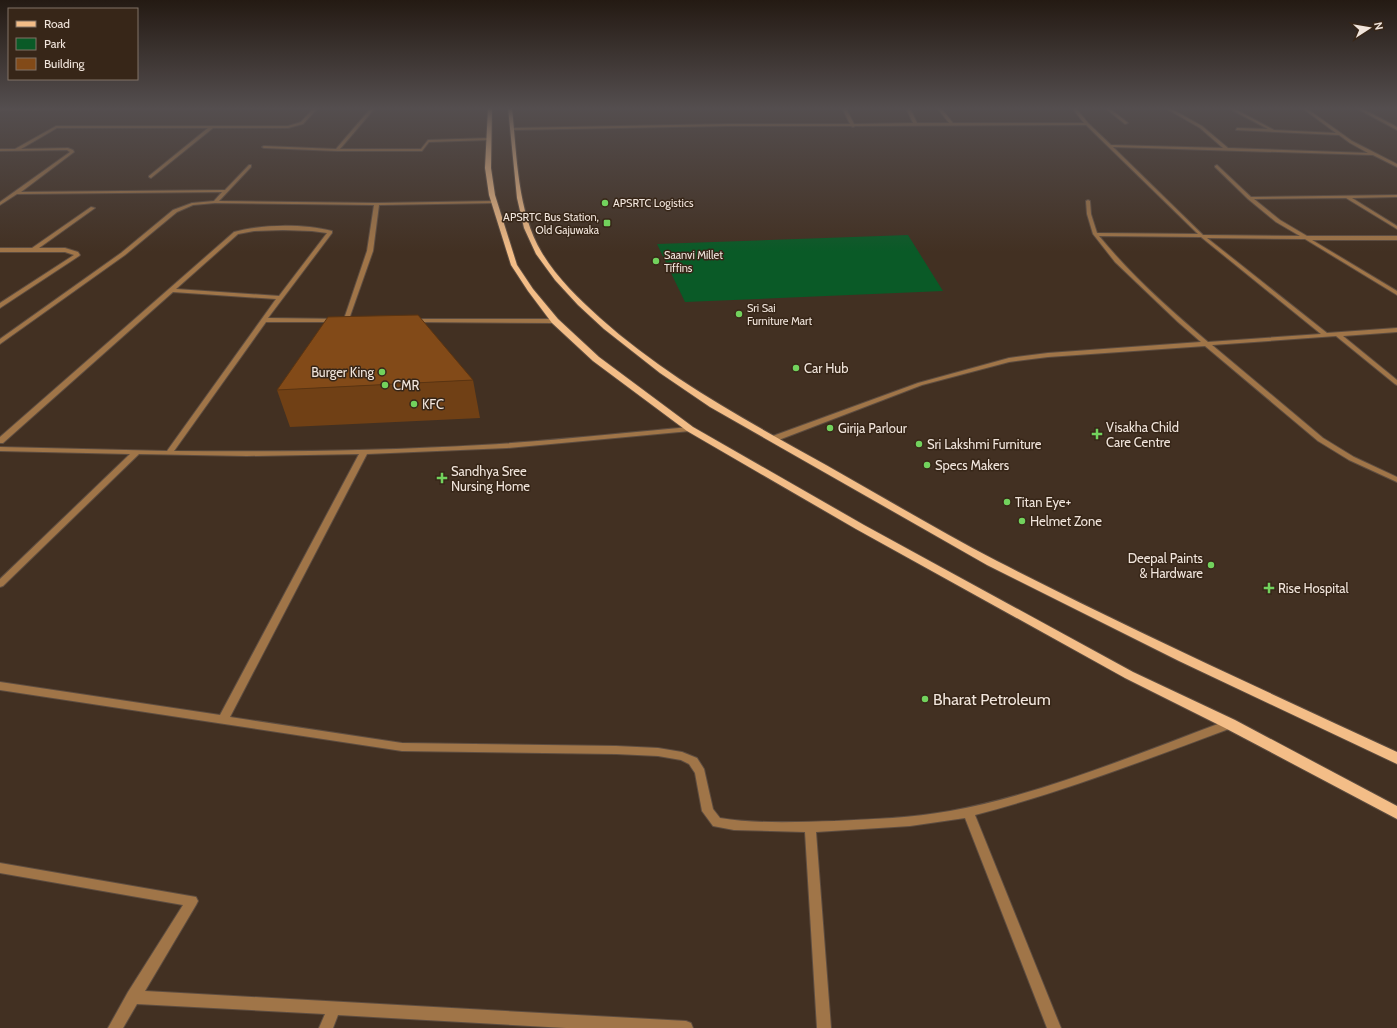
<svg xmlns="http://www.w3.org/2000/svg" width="1397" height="1028" font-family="Cabin,sans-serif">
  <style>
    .green { fill: #0a5a27 }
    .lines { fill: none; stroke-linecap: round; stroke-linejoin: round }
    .street-casing { stroke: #5e4d40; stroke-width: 2 }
    .primary-casing { stroke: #5e4d40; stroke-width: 2 }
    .street { fill: #a07548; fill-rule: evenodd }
    .primary { fill: #f3bd87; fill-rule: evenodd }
    .wall { fill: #704015 }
    .building { fill: #824a18; stroke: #5b3411 }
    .poi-dot { fill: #72d25d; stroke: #372618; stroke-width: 1.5 }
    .labels { text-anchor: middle; stroke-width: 3; stroke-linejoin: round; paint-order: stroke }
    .far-poi-label { font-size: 11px; fill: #f1e5dc; stroke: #372618; text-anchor: start }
    .poi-label { font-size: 13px; fill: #f1e5dc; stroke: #372618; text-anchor: start }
    .near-poi-label { font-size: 16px; fill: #f1e5dc; stroke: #372618; text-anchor: start }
  </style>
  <rect width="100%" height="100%" fill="#423022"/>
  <!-- green -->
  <path class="green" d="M 908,235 L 943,291 L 685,302 L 657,244 Z"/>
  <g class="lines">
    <defs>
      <path id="street" d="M 0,108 L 318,108 L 303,124 L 288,128 L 213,128 L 151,178 L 149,177 L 149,176 L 208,128 L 57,128 L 21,149 L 68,148 L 73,150 L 74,152 L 21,192 L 225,190 L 249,165 L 251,165 L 251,167 L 219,201 L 377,203 L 495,201 L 497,202 L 495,203 L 379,205 L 373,251 L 348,322 L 266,322 L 174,451 C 277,452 380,451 482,445 C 552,441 621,433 690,427 L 694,429 L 690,431 L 507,448 L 367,454 L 230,717 L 402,743 L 616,746 L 658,748 L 682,752 L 697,758 L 704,769 L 713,809 L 720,818 C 755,824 800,822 835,821 C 873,819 912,818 950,811 C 1043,794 1137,754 1226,721 L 1230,720 L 1234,721 L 1235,724 L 1234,727 C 1148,759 1063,792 975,815 L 1061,1028 L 1047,1028 L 965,818 L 910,826 L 816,832 L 831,1028 L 817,1028 L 805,832 L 734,830 L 713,826 L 702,811 L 695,773 L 689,764 L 681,760 L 658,756 L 616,754 L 402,751 L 0,690 L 0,682 L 220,715 L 359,454 L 247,456 L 139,454 L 3,586 L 0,587 L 0,579 L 130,454 L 0,451 L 0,447 L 167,451 L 276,299 L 173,292 L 3,443 L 0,443 L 0,437 L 234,232 C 262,224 304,224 332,231 L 332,233 L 268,318 L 344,319 L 367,251 L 374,205 L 215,203 L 193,205 L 177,212 L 125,255 L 0,344 L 0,339 L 121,253 L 173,210 L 192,203 L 214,201 L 222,192 L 17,194 L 0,205 L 0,202 L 70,152 L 67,150 L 0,151 L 0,149 L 15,149 L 56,126 L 288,126 L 301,122 L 313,109 L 0,110 ZM 283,230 L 312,231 L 327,233 L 279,296 L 176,289 L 238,234 L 254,231 Z
        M 371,108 L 375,108 L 340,149 L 421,149 L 428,140 L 489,138 L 491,139 L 489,140 L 429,142 L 422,151 L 337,151 L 264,148 L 262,147 L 264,146 L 336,149 Z
        M 842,108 L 846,108 L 854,124 L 913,123 L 906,108 L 910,108 L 917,123 L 949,123 L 937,108 L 941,108 L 953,123 L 1084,123 L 1072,108 L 1076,108 L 1088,123 L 1111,145 L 1223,148 L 1200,128 L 1165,108 L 1170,108 L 1202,126 L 1228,148 L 1368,153 L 1350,143 L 1339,135 L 1236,130 L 1237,128 L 1268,129 L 1228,108 L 1233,108 L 1274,130 L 1336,133 L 1302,108 L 1306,108 L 1352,141 L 1397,164 L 1397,167 L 1373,155 L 1113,147 L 1203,235 L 1300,236 L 1276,222 L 1248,199 L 1215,167 L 1215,166 L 1217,165 L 1251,197 L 1397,195 L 1397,197 L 1352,198 L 1397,226 L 1397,229 L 1346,198 L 1254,199 L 1280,220 L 1307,236 L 1397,236 L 1397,240 L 1312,240 L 1397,291 L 1397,295 L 1305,239 L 1207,238 L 1327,333 L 1397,328 L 1397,332 L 1343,336 L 1397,380 L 1397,385 L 1395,384 L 1336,336 L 1212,345 L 1323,438 L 1354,457 L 1397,477 L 1397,482 L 1349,460 L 1318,441 L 1205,346 L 1048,357 L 1009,362 L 922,385 L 776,441 L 770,441 L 769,439 L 770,437 L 918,383 L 1009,358 L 1048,353 L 1201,342 L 1178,322 L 1115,262 L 1093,234 L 1087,214 L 1086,201 L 1088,200 L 1090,201 L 1091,214 L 1097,233 L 1198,234 L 1086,125 L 855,126 L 853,127 L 851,126 L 728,126 L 512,130 L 510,129 L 512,128 L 728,124 L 850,124 ZM 1099,236 L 1201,237 L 1321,334 L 1208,342 C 1169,309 1131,275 1099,236 Z
        M 1105,108 L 1109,108 L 1128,123 L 1125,124 Z
        M 1356,108 L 1361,108 L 1397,127 L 1397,130 Z
        M 91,207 L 95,208 L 39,248 L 65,248 L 78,252 L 80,255 L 79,256 L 0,308 L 0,303 L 74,255 L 65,252 L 0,252 L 0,248 L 32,248 Z
        M 412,319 L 555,319 L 558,321 L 555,323 L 410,322 L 410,320 Z
        M 0,863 L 196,897 L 198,901 L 196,905 L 145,991 L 686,1021 L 691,1023 L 693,1028 L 566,1028 L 338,1015 L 333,1028 L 319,1028 L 325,1014 L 137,1004 L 123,1028 L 108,1028 L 128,992 L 183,905 L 0,873 Z"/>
      <path id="primary" d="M 488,108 L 492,108 L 491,168 L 495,195 L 517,265 L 533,289 L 558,319 L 599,357 L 693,427 L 864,525 L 1133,672 L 1235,720 L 1397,806 L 1397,819 L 1225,728 L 1125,678 L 856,529 L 687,431 L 593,361 L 552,323 L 528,291 L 511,265 L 489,195 L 485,168 Z
        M 508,108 L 512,108 C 517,156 517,211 542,253 C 557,278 579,299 600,318 C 667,378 747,421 826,465 C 883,497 939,531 997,561 C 1128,628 1263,690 1397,752 L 1397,764 L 1179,661 L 987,565 L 710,407 L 660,373 L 604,329 L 578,305 L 555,280 L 536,254 L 524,228 L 517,198 Z"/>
    </defs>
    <!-- street casing -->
    <use href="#street" class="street-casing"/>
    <!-- primary casing -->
    <use href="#primary" class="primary-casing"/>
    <!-- street -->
    <use href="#street" class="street"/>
    <!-- primary -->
    <use href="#primary" class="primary"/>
  </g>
  <!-- wall -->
  <path class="wall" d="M 473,380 L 480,418 L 290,427 L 277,390 Z"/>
  <!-- building -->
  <path class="building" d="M 418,315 L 473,380 L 277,390 L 328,317 Z"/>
  <!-- sky -->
  <linearGradient id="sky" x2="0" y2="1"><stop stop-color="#241a13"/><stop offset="0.43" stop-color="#544e4f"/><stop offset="1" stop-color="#544e4f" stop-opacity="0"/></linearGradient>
  <rect width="1397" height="252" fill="url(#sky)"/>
  <!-- markers -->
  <g class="poi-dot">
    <circle cx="605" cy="203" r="4"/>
    <rect x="603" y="219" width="8" height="8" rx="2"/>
    <circle cx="656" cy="261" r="4"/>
    <circle cx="739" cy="314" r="4"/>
    <circle cx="796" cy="368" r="4"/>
    <circle cx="382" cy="372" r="4"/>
    <circle cx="385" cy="385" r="4"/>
    <circle cx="414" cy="404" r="4"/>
    <circle cx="830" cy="428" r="4"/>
    <path d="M1095 428h4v4h4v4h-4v4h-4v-4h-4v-4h4z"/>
    <circle cx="919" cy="444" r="4"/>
    <circle cx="927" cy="465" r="4"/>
    <path d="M440 472h4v4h4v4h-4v4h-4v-4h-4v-4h4z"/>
    <circle cx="1007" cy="502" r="4"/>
    <circle cx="1022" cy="521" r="4"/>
    <circle cx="1211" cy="565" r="4"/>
    <path d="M1267 582h4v4h4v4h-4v4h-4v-4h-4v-4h4z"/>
    <circle cx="925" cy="699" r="4"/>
  </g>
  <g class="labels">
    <!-- far-poi labels -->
    <g class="far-poi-label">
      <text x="613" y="207">APSRTC Logistics</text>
      <text x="599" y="221" text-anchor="end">APSRTC Bus Station,<tspan x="599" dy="13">Old Gajuwaka</tspan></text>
      <text x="664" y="259">Saanvi Millet<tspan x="664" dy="13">Tiffins</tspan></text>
      <text x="747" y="312">Sri Sai<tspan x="747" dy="13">Furniture Mart</tspan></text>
    </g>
    <!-- poi labels -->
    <g class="poi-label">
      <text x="804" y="373">Car Hub</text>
      <text x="374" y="377" text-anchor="end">Burger King</text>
      <text x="393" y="390">CMR</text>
      <text x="422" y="409">KFC</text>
      <text x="1106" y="432">Visakha Child<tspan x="1106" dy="15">Care Centre</tspan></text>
      <text x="838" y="433">Girija Parlour</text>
      <text x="927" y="449">Sri Lakshmi Furniture</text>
      <text x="935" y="470">Specs Makers</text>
      <text x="451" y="476">Sandhya Sree<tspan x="451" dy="15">Nursing Home</tspan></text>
      <text x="1015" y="507">Titan Eye+</text>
      <text x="1030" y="526">Helmet Zone</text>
      <text x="1203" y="563" text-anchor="end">Deepal Paints<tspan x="1203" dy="15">&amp; Hardware</tspan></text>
      <text x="1278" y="593">Rise Hospital</text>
    </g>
    <!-- near-poi labels -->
    <g class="near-poi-label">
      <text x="933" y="705">Bharat Petroleum</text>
    </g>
  </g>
  <!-- legend -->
  <rect x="8" y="8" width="130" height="72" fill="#372618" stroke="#817266"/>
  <rect x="16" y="21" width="20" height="6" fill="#f3bd87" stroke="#817266"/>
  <text x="44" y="28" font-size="12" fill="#f1e5dc">Road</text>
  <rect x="16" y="38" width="20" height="12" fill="#0a5a27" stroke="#817266"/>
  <text x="44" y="48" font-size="12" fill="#f1e5dc">Park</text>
  <rect x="16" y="58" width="20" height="12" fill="#824a18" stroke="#817266"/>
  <text x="44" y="68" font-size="12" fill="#f1e5dc">Building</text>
  <!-- north arrow -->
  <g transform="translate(1369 28) rotate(78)" stroke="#372618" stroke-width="3" paint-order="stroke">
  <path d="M0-3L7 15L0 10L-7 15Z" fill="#f1e5dc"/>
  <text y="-6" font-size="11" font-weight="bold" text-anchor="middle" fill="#f1e5dc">N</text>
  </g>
</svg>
